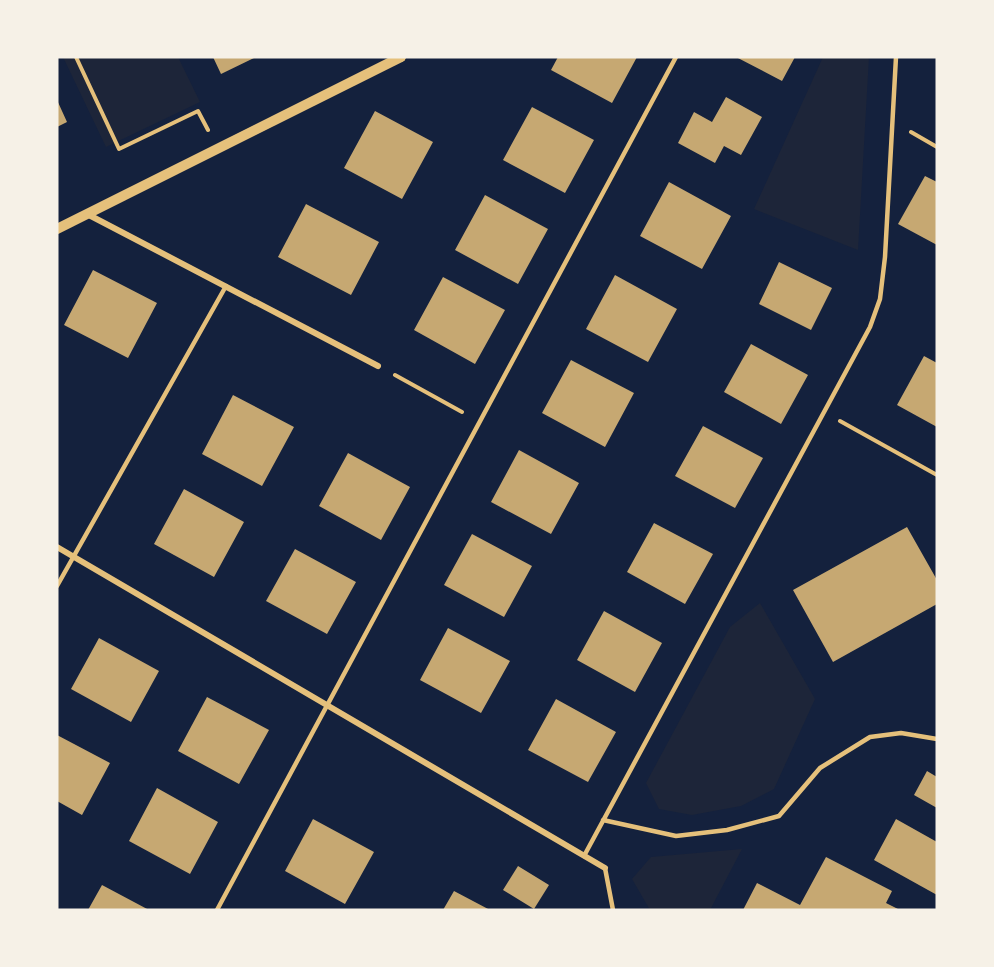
<svg xmlns="http://www.w3.org/2000/svg" width="994" height="967" font-family="Georgia,serif">
  <style>
    .green { fill: #1d2539 }
    .building { fill: #c6a872 }
    .lines { fill: none; stroke-linecap: round; stroke-linejoin: round }
    .path { stroke: #e5c07b; stroke-width: 4 }
    .service { stroke: #e5c07b; stroke-width: 4.5 }
    .minor { stroke: #e5c07b; stroke-width: 6 }
    .tertiary { stroke: #e5c07b; stroke-width: 10 }
  </style>
  <rect width="100%" height="100%" fill="#14213d"/>
  <!-- green -->
  <path class="green" d="M 63,57 L 178,57 L 200,102 L 106,147 Z
    M 823,57 L 869,57 L 858,250 L 754,209 Z
    M 760,603 L 815,699 L 774,789 L 741,806 L 692,815 L 659,809 L 646,783 L 730,627 Z
    M 742,849 L 710,910 L 650,910 L 632,879 L 651,857 Z"/>
  <!-- building -->
  <path class="building" d="M 213,57 L 256,57 L 221,74 Z
    M 558,57 L 637,57 L 612,103 L 551,70 Z
    M 736,57 L 795,57 L 782,81 Z
    M 726,97 L 762,117 L 741,155 L 724,146 L 715,163 L 678,143 L 694,112 L 712,122 Z
    M 57,100 L 67,122 L 57,127 Z
    M 532,107 L 594,140 L 565,193 L 503,160 Z
    M 375,111 L 433,142 L 402,199 L 344,168 Z
    M 925,176 L 937,182 L 937,245 L 898,224 Z
    M 669,182 L 731,216 L 702,269 L 640,236 Z
    M 485,195 L 548,229 L 518,284 L 455,250 Z
    M 306,204 L 379,242 L 351,295 L 278,257 Z
    M 779,262 L 832,288 L 811,330 L 759,304 Z
    M 93,270 L 157,303 L 128,358 L 64,325 Z
    M 615,275 L 677,309 L 648,362 L 586,329 Z
    M 443,277 L 505,310 L 475,364 L 414,330 Z
    M 751,344 L 808,375 L 781,424 L 724,392 Z
    M 924,356 L 937,363 L 937,427 L 897,405 Z
    M 571,360 L 634,393 L 605,447 L 542,413 Z
    M 233,395 L 294,427 L 262,486 L 202,454 Z
    M 703,426 L 763,458 L 735,508 L 675,476 Z
    M 519,450 L 579,483 L 551,534 L 491,502 Z
    M 348,453 L 410,487 L 381,540 L 319,506 Z
    M 184,489 L 244,522 L 214,577 L 154,544 Z
    M 654,523 L 713,554 L 685,604 L 627,572 Z
    M 907,527 L 937,580 L 937,604 L 833,662 L 793,590 Z
    M 472,534 L 532,566 L 504,617 L 444,585 Z
    M 295,549 L 356,582 L 327,634 L 266,601 Z
    M 604,611 L 662,643 L 635,692 L 577,660 Z
    M 448,628 L 510,661 L 481,713 L 420,680 Z
    M 99,638 L 159,671 L 131,722 L 71,689 Z
    M 207,697 L 269,730 L 239,784 L 178,751 Z
    M 556,699 L 616,732 L 588,782 L 528,750 Z
    M 57,735 L 110,763 L 82,815 L 57,801 Z
    M 927,771 L 937,777 L 937,808 L 914,795 Z
    M 157,788 L 218,822 L 190,874 L 129,841 Z
    M 313,819 L 374,852 L 345,904 L 285,871 Z
    M 896,819 L 937,842 L 937,895 L 874,860 Z
    M 826,857 L 892,891 L 886,903 L 900,910 L 743,910 L 757,883 L 800,905 Z
    M 518,866 L 549,885 L 534,909 L 503,890 Z
    M 102,885 L 149,910 L 88,910 Z
    M 454,891 L 490,910 L 443,910 Z"/>
  <g class="lines">
    <!-- path -->
    <path class="path" d="M 76,57 L 119,149 L 198,111 L 208,130
      M 911,132 L 937,147
      M 395,375 L 462,412
      M 840,421 L 937,475"/>
    <!-- service -->
    <path class="service" d="M 57,586 L 226,286
      M 603,820 L 676,836 L 727,830 L 779,816 L 820,768 L 870,737 L 901,733 L 937,739
      M 584,856 L 870,327 L 880,299 L 885,257 L 896,57
      M 605,868 L 613,910
      M 217,910 L 676,57"/>
    <!-- minor -->
    <path class="minor" d="M 87,214 L 378,366
      M 57,547 L 605,868"/>
    <!-- tertiary -->
    <path class="tertiary" d="M 57,229 L 401,57"/>
  </g>
  <!-- border -->
  <rect width="994" height="967" fill="none" stroke="#f6f1e7" stroke-width="117"/>
</svg>
